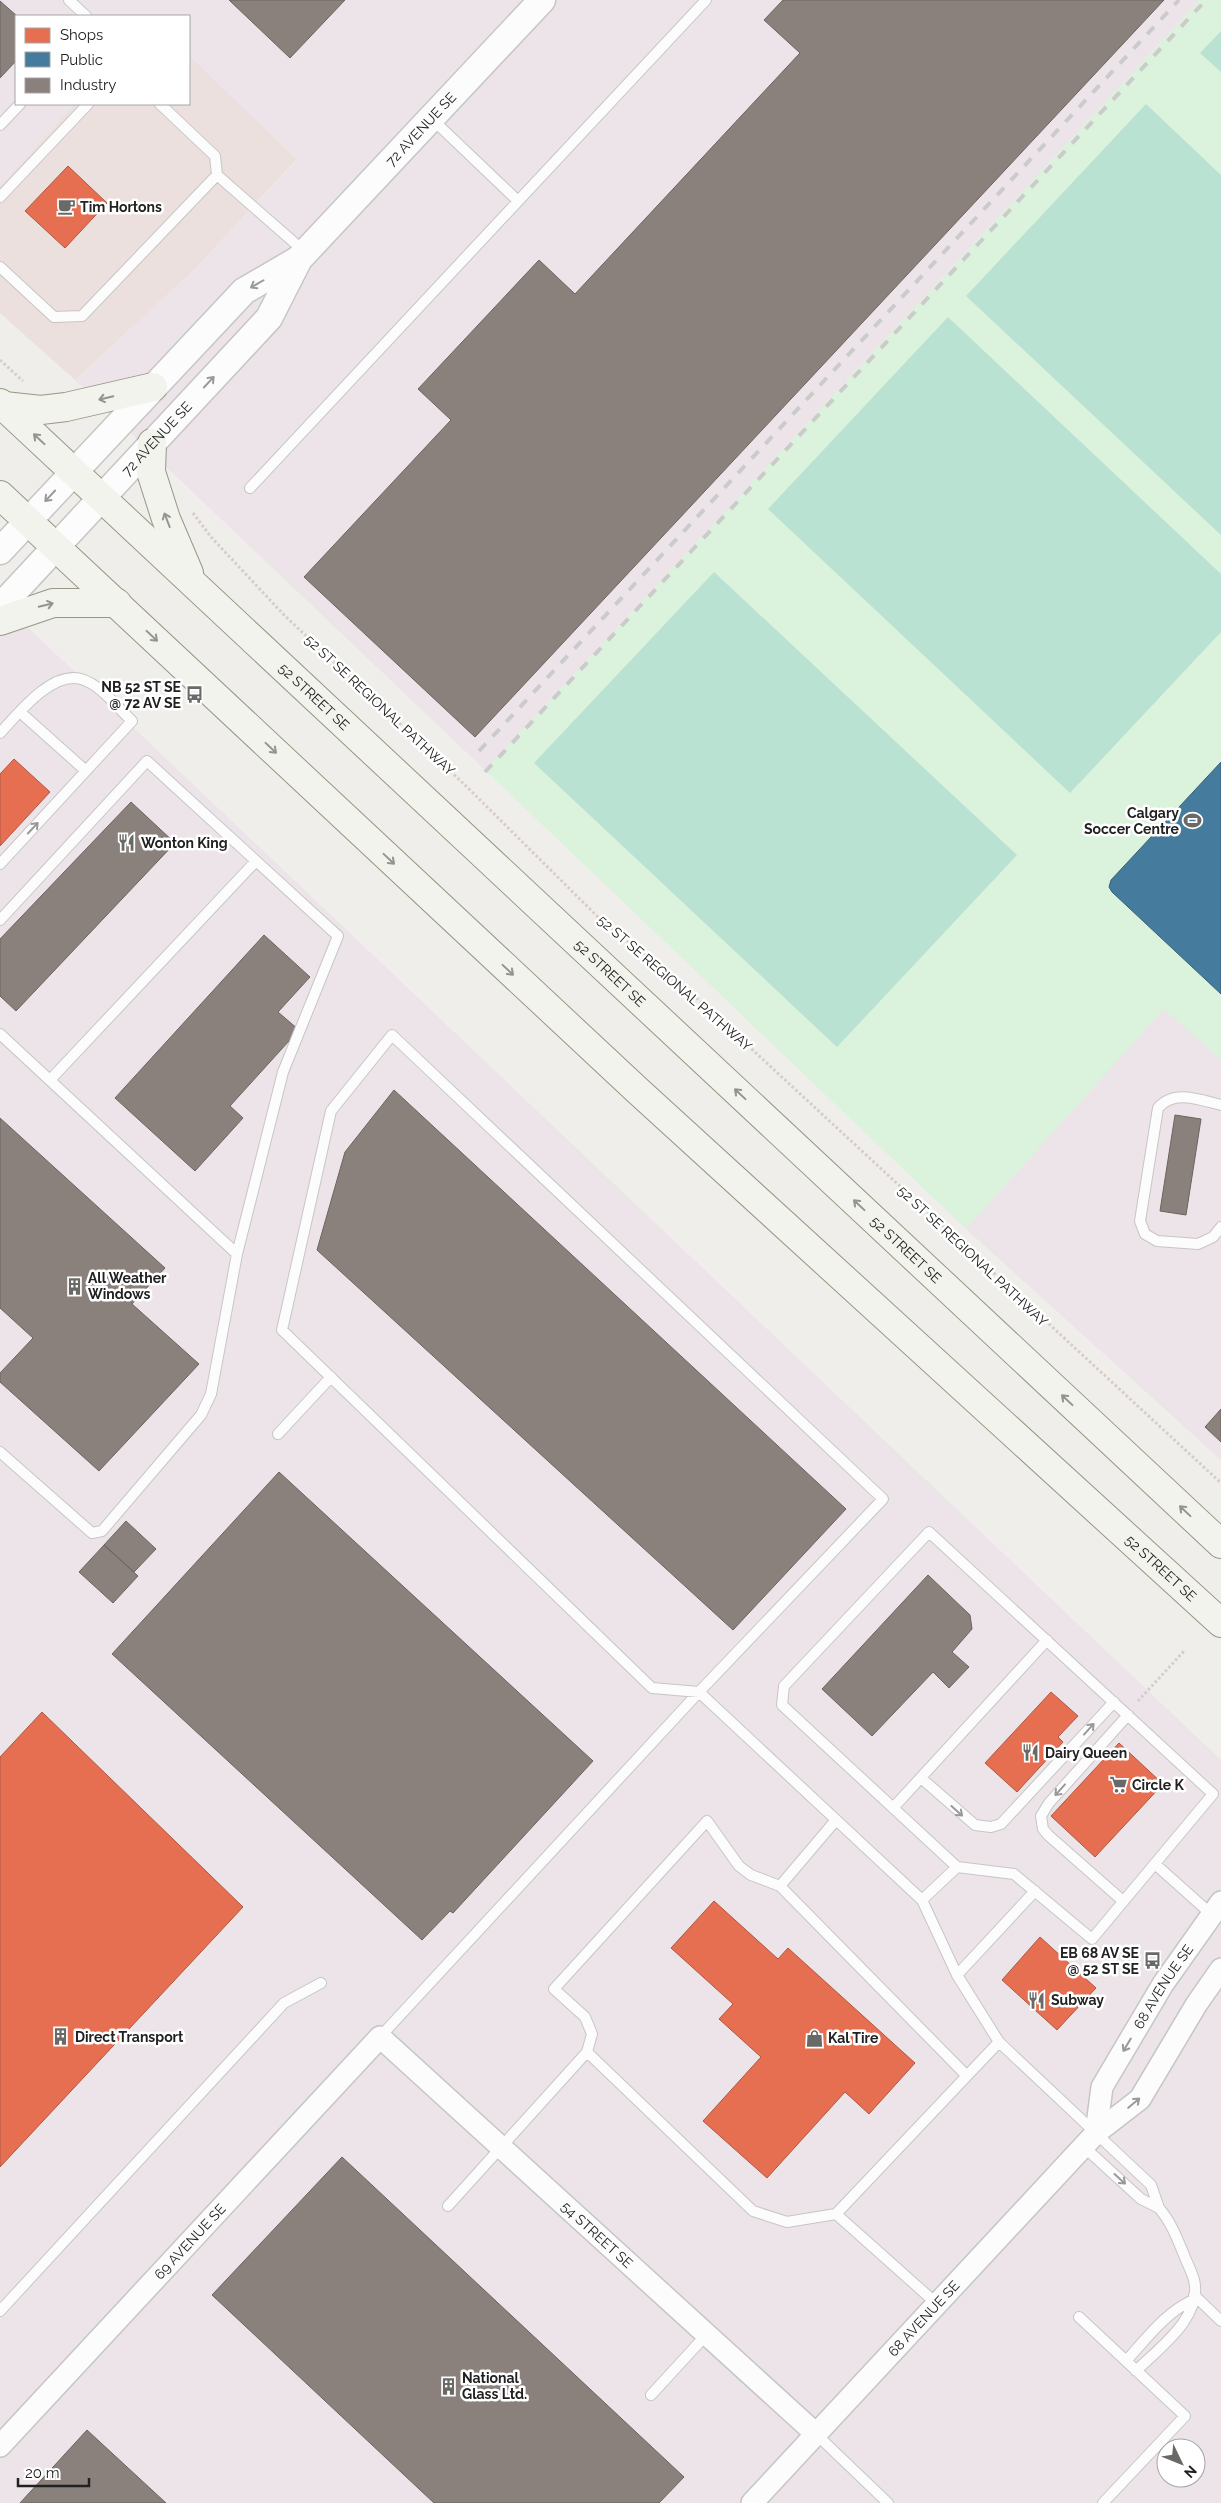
<svg xmlns="http://www.w3.org/2000/svg" width="1221" height="2503" font-family="Raleway,sans-serif">
  <style>
    .commercial { fill: #ece0de }
    .industrial { fill: #ece4e8; fill-rule: evenodd }
    .park { fill: #dbf2dc }
    .pitch { fill: #bae2d3 }
    .shops { fill: #e76f51; stroke: #ac5843 }
    .public { fill: #457b9d; stroke: #3a6078 }
    .industry { fill: #8a817c; stroke: #6a6461 }
    .lines { fill: none; stroke-linecap: round; stroke-linejoin: round }
    .service-casing { stroke: #c6c6c4; stroke-width: 12 }
    .minor-casing { stroke: #c6c6c4; stroke-width: 24 }
    .tertiary-casing { stroke: #c6c6c4; stroke-width: 29 }
    .secondary-casing { stroke: #969884; stroke-width: 30 }
    .path { stroke: #d7ccca; stroke-width: 3; stroke-dasharray: 2.5 2.5; stroke-linecap: butt }
    .service { stroke: #fdfcfc; stroke-width: 10 }
    .minor { stroke: #fdfcfc; stroke-width: 21 }
    .tertiary { stroke: #fdfcfc; stroke-width: 26 }
    .secondary { stroke: #f3f3ed; stroke-width: 28 }
    .rail { stroke: #cbcbcb; stroke-width: 4; stroke-dasharray: 10 10; stroke-linecap: butt }
    .oneway { stroke: #9a9999 }
    .oneway2 { stroke: #949491 }
    .labels { text-anchor: middle; stroke-width: 5; stroke-linejoin: round; paint-order: stroke }
    .street-label { font-size: 14px; fill: #212121; stroke: #fff }
    .poi-label { font-size: 14px; font-weight: bold; fill: #212121; stroke: #fff; text-anchor: start }
  </style>
  <rect width="100%" height="100%" fill="#efeeeb"/>
  <!-- commercial -->
  <path class="commercial" d="M 189,55 L 297,159 L 195,269 L 75,380 L 0,313 L 0,186 L 75,104 L 189,104 Z"/>
  <!-- industrial -->
  <path class="industrial" d="M 0,0 L 1200,0 L 485,770 L 75,380 L 195,269 L 297,160 L 189,55 L 189,16 L 16,16 L 16,104 L 75,104 L 0,186 Z
    M 0,601 L 1221,1760 L 1221,2503 L 0,2503 ZM 1166,2448 L 1196,2448 L 1196,2478 L 1166,2478 Z
    M 1164,1008 L 1221,1060 L 1221,1460 L 966,1229 Z"/>
  <!-- park -->
  <path class="park" d="M 1200,0 L 1221,0 L 1221,1060 L 1164,1009 L 966,1229 L 485,770 Z"/>
  <!-- pitch -->
  <path class="pitch" d="M 1221,31 L 1221,72 L 1200,53 Z
    M 1146,104 L 1221,175 L 1221,535 L 966,296 Z
    M 948,317 L 1221,574 L 1221,632 L 1070,793 L 768,509 Z
    M 714,572 L 1017,855 L 837,1047 L 534,763 Z"/>
  <!-- shops -->
  <path class="shops" d="M 68,166 L 107,203 L 65,248 L 25,211 Z
    M 14,759 L 50,792 L 0,846 L 0,774 Z
    M 1051,1692 L 1078,1716 L 1058,1737 L 1063,1742 L 1017,1792 L 985,1763 Z
    M 42,1712 L 243,1907 L 0,2167 L 0,1757 Z
    M 1119,1743 L 1163,1784 L 1095,1857 L 1051,1816 Z
    M 714,1901 L 778,1959 L 788,1948 L 915,2063 L 869,2114 L 845,2092 L 767,2178 L 703,2121 L 761,2057 L 719,2019 L 733,2004 L 671,1948 Z
    M 1040,1937 L 1096,1988 L 1057,2030 L 1002,1980 Z"/>
  <!-- public -->
  <path class="public" d="M 1221,762 L 1221,994 L 1112,892 L 1109,887 L 1111,880 Z"/>
  <!-- industry -->
  <path class="industry" d="M 229,0 L 345,0 L 290,58 Z
    M 783,0 L 1164,0 L 475,737 L 304,577 L 451,420 L 418,389 L 539,260 L 575,294 L 800,53 L 764,20 Z
    M 0,1 L 17,16 L 16,61 L 0,78 Z
    M 131,802 L 175,843 L 16,1011 L 0,996 L 0,939 Z
    M 264,935 L 310,977 L 278,1012 L 299,1030 L 230,1106 L 243,1118 L 195,1171 L 115,1098 Z
    M 394,1090 L 846,1509 L 733,1630 L 317,1250 L 345,1152 Z
    M 1175,1115 L 1201,1119 L 1186,1215 L 1160,1211 Z
    M 0,1118 L 165,1268 L 132,1304 L 199,1364 L 99,1471 L 0,1382 L 0,1373 L 33,1338 L 0,1308 Z
    M 1221,1409 L 1221,1442 L 1205,1427 Z
    M 279,1472 L 593,1761 L 453,1913 L 450,1911 L 422,1940 L 112,1654 Z
    M 126,1521 L 156,1549 L 134,1572 L 104,1545 Z
    M 104,1545 L 138,1576 L 113,1603 L 79,1572 Z
    M 928,1575 L 970,1615 L 972,1629 L 952,1652 L 969,1667 L 949,1688 L 933,1672 L 872,1736 L 822,1689 Z
    M 342,2157 L 684,2477 L 659,2503 L 434,2503 L 212,2295 Z
    M 87,2430 L 166,2503 L 20,2503 Z"/>
  <g class="lines">
    <defs>
      <path id="service" d="M 69,0 L 86,16
        M 160,104 L 215,156 L 217,175 L 305,252
        M 432,119 L 518,201
        M 0,125 L 20,104
        M 0,197 L 88,104
        M 0,267 L 54,317 L 82,316 L 217,175
        M 250,488 L 706,0
        M 20,712 L 86,771
        M 0,733 C 18,714 51,671 81,679 C 100,684 118,708 132,721 L 0,864
        M 0,920 L 147,761 L 338,936 L 283,1072 L 237,1254 L 0,1034
        M 50,1080 L 256,861
        M 1221,1105 C 1200,1100 1174,1089 1158,1108 L 1140,1221 L 1145,1234 L 1157,1241 L 1198,1244 L 1213,1237 L 1221,1227
        M 278,1434 L 331,1377
        M 0,1452 L 92,1533 L 102,1531 L 201,1415 L 211,1394 L 237,1254
        M 929,1532 L 1213,1794 L 1092,1939 L 1014,1874 L 957,1867 L 782,1705 L 784,1686 Z
        M 921,1778 L 975,1825 L 991,1827 L 1001,1824 L 1114,1702
        M 893,1808 L 1047,1640
        M 836,1820 L 780,1886 L 967,2076
        M 1155,1864 L 1211,1914
        M 922,1900 L 957,1867
        M 1123,1901 L 1048,1835 L 1043,1829 L 1041,1816 L 1049,1803 L 1128,1715
        M 957,1975 L 1035,1891
        M 380,2037 L 699,1692 L 883,1499 L 392,1035 L 331,1111 L 282,1330 L 652,1688 L 699,1692 L 922,1900 L 957,1975 L 999,2042 L 1151,2185 L 1159,2208 L 1141,2199 L 1083,2146
        M 587,2052 L 592,2034 L 585,2017 L 554,1989 L 707,1821 L 739,1866 L 751,1875 L 780,1886
        M 448,2206 L 587,2052 L 753,2211 L 787,2222 L 836,2214
        M 1194,2295 L 1221,2321
        M 937,2304 L 836,2214 L 999,2042
        M 0,2311 L 284,2003 L 321,1983
        M 1079,2317 L 1185,2416 L 1103,2503
        M 1126,2361 C 1146,2339 1166,2312 1193,2300
        M 1136,2371 C 1159,2348 1203,2317 1194,2280 C 1192,2272 1187,2263 1184,2255 C 1177,2238 1171,2222 1159,2208
        M 651,2395 L 707,2334
        M 816,2434 L 888,2503"/>
      <g id="minor">
        <path id="s1" d="M 1096,2133 L 1102,2087 L 1163,1984 L 1221,1902"/>
        <path id="s2" d="M 0,2446 L 380,2037 L 816,2434"/>
        <path id="s3" d="M 752,2503 L 1096,2133 L 1140,2099 L 1196,2005 L 1221,1969"/>
      </g>
      <g id="tertiary">
        <path d="M 0,551 L 244,291 L 299,259"/>
        <path id="s4" d="M 0,607 L 269,318 L 299,259 L 542,0"/>
      </g>
      <g id="secondary">
        <path id="s5" d="M 0,403 L 1221,1544"/>
        <path d="M 4,406 L 41,410 L 66,407 L 153,387"/>
        <path d="M 152,443 L 151,472 L 166,519 L 189,573"/>
        <path id="s6" d="M 0,495 L 637,1090 L 1221,1623"/>
        <path d="M 0,621 L 53,603 L 117,603"/>
      </g>
    </defs>
    <!-- service casing -->
    <use href="#service" class="service-casing"/>
    <!-- minor casing -->
    <use href="#minor" class="minor-casing"/>
    <!-- tertiary casing -->
    <use href="#tertiary" class="tertiary-casing"/>
    <!-- secondary casing -->
    <use href="#secondary" class="secondary-casing"/>
    <!-- path -->
    <path class="path" d="M 0,360 L 23,381
      M 193,513 L 211,537 L 285,616 L 466,786 L 601,920 L 678,981 L 1221,1483
      M 1138,1701 L 1185,1650"/>
    <!-- service -->
    <use href="#service" class="service"/>
    <!-- minor -->
    <use href="#minor" class="minor"/>
    <!-- tertiary -->
    <use href="#tertiary" class="tertiary"/>
    <!-- secondary -->
    <use href="#secondary" class="secondary"/>
    <!-- rail -->
    <path class="rail" d="M 479,751 L 1179,0
      M 485,772 L 1206,0"/>
  </g>
  <!-- one-way arrows -->
  <defs><path id="oneway-shaft" d="M-6 0H5M1.5-3L5.5 0L1.5 3" fill="none" stroke-width="1.6" stroke-linecap="round" stroke-linejoin="round" transform="scale(1.25)"/></defs>
  <g class="oneway">
    <use href="#oneway-shaft" transform="translate(257 284) rotate(150)"/>
    <use href="#oneway-shaft" transform="translate(209 382) rotate(-47)"/>
    <use href="#oneway-shaft" transform="translate(50 496) rotate(133)"/>
    <use href="#oneway-shaft" transform="translate(33 828) rotate(-47)"/>
    <use href="#oneway-shaft" transform="translate(1089 1729) rotate(-48)"/>
    <use href="#oneway-shaft" transform="translate(1060 1790) rotate(132)"/>
    <use href="#oneway-shaft" transform="translate(957 1811) rotate(42)"/>
    <use href="#oneway-shaft" transform="translate(1127 2045) rotate(121)"/>
    <use href="#oneway-shaft" transform="translate(1134 2103) rotate(-40)"/>
    <use href="#oneway-shaft" transform="translate(1120 2179) rotate(42)"/>
  </g>
  <g class="oneway2">
    <use href="#oneway-shaft" transform="translate(106 398) rotate(167)"/>
    <use href="#oneway-shaft" transform="translate(39 439) rotate(-137)"/>
    <use href="#oneway-shaft" transform="translate(167 520) rotate(-111)"/>
    <use href="#oneway-shaft" transform="translate(46 605) rotate(-13)"/>
    <use href="#oneway-shaft" transform="translate(152 636) rotate(43)"/>
    <use href="#oneway-shaft" transform="translate(271 748) rotate(43)"/>
    <use href="#oneway-shaft" transform="translate(389 859) rotate(43)"/>
    <use href="#oneway-shaft" transform="translate(508 970) rotate(43)"/>
    <use href="#oneway-shaft" transform="translate(740 1094) rotate(-137)"/>
    <use href="#oneway-shaft" transform="translate(859 1205) rotate(-137)"/>
    <use href="#oneway-shaft" transform="translate(1067 1400) rotate(-137)"/>
    <use href="#oneway-shaft" transform="translate(1185 1511) rotate(-137)"/>
  </g>
  <!-- icons -->
  <defs>
    <symbol id="cafe-bare" viewBox="-9 -9 18 18"><path d="M-5.5-4.5H6V0H3Q3 3.5 0 3.5H-2.5Q-5.5 3.5-5.5 0ZM3-3.2v2h1.7v-2ZM-6 4.5H4V6H-6Z" fill="#696968" stroke="#fff" stroke-width="2.5" paint-order="stroke"/></symbol>
    <symbol id="bus-bare" viewBox="-9 -9 18 18"><path d="M-5-6H5V4H4V6H2V4H-2V6H-4V4H-5ZM-3.5-4V0h7V-4ZM-3.5 1.2v1.5H-2V1.2ZM2 1.2v1.5H3.5V1.2Z" fill="#696968" stroke="#fff" stroke-width="2.5" paint-order="stroke"/></symbol>
    <symbol id="stadium-bare" viewBox="-9 -9 18 18"><path d="M0-5a6.5 5 0 1 0 0 10a6.5 5 0 1 0 0-10ZM-3.5-1.8h7v3.6h-7Z" fill="#696968" stroke="#fff" stroke-width="2.5" paint-order="stroke"/></symbol>
    <symbol id="restaurant-bare" viewBox="-9 -9 18 18"><path d="M-5-6h1v4h1v-4h1v4h1v-4h1v5L-1.5 .5V6h-2V.5L-5-1ZM5-6V6H3V1.5H1.5Q1.5-4 5-6Z" fill="#696968" stroke="#fff" stroke-width="2.5" paint-order="stroke"/></symbol>
    <symbol id="building-bare" viewBox="-9 -9 18 18"><path d="M-4-6H4V6H1V3H-1V6H-4ZM-2.5-4.3h1.7v1.8h-1.7ZM.8-4.3h1.7v1.8H.8ZM-2.5-1h1.7V.8h-1.7ZM.8-1h1.7V.8H.8Z" fill="#696968" stroke="#fff" stroke-width="2.5" paint-order="stroke"/></symbol>
    <symbol id="supermarket-bare" viewBox="-9 -9 18 18"><path d="M-6-5.5h2.5l.6 2H6L4.5 2H-2.5L-4.4-4H-6ZM-1.5 3.2a1.3 1.3 0 1 0 .1 0ZM3 3.2a1.3 1.3 0 1 0 .1 0Z" fill="#696968" stroke="#fff" stroke-width="2.5" paint-order="stroke"/></symbol>
    <symbol id="shop-bare" viewBox="-9 -9 18 18"><path d="M-5-2.5h2.3a2.7 3.5 0 0 1 5.4 0H5L5.5 6h-11ZM-1.5-2.5h3a1.5 2.3 0 0 0-3 0Z" fill="#696968" stroke="#fff" stroke-width="2.5" paint-order="stroke"/></symbol>
  </defs>
  <g fill-rule="evenodd">
    <use href="#cafe-bare" x="54" y="194" width="25" height="25"/>
    <use href="#bus-bare" x="182" y="682" width="25" height="25"/>
    <use href="#stadium-bare" x="1180" y="808" width="25" height="25"/>
    <use href="#restaurant-bare" x="114" y="830" width="25" height="25"/>
    <use href="#building-bare" x="62" y="1274" width="25" height="25"/>
    <use href="#restaurant-bare" x="1018" y="1740" width="25" height="25"/>
    <use href="#supermarket-bare" x="1106" y="1772" width="25" height="25"/>
    <use href="#bus-bare" x="1140" y="1948" width="25" height="25"/>
    <use href="#restaurant-bare" x="1024" y="1988" width="25" height="25"/>
    <use href="#building-bare" x="48" y="2024" width="25" height="25"/>
    <use href="#shop-bare" x="802" y="2026" width="25" height="25"/>
    <use href="#building-bare" x="436" y="2374" width="25" height="25"/>
  </g>
  <g class="labels">
    <!-- street labels -->
    <g class="street-label">
      <text dy="5" stroke="none"><textPath href="#s4" startOffset="639">72 AVENUE SE</textPath></text>
      <text dy="5" stroke="none"><textPath href="#s4" startOffset="230">72 AVENUE SE</textPath></text>
      <text dy="5" stroke="none"><textPath href="#s5" startOffset="430">52 STREET SE</textPath></text>
      <text transform="translate(380 705) rotate(43)" y="5">52 ST SE REGIONAL PATHWAY</text>
      <text dy="5" stroke="none"><textPath href="#s5" startOffset="835">52 STREET SE</textPath></text>
      <text transform="translate(675 983) rotate(41)" y="5">52 ST SE REGIONAL PATHWAY</text>
      <text dy="5" stroke="none"><textPath href="#s5" startOffset="1240">52 STREET SE</textPath></text>
      <text transform="translate(973 1256) rotate(43)" y="5">52 ST SE REGIONAL PATHWAY</text>
      <text dy="5" stroke="none"><textPath href="#s6" startOffset="1581">52 STREET SE</textPath></text>
      <text dy="5" stroke="none"><textPath href="#s1" startOffset="164">68 AVENUE SE</textPath></text>
      <text dy="5" stroke="none"><textPath href="#s2" startOffset="852">54 STREET SE</textPath></text>
      <text dy="5" stroke="none"><textPath href="#s2" startOffset="279">69 AVENUE SE</textPath></text>
      <text dy="5" stroke="none"><textPath href="#s3" startOffset="252">68 AVENUE SE</textPath></text>
    </g>
    <!-- poi labels -->
    <g class="poi-label">
      <text x="80" y="212">Tim Hortons</text>
      <text x="181" y="692" text-anchor="end">NB 52 ST SE<tspan x="181" dy="16">@ 72 AV SE</tspan></text>
      <text x="1179" y="818" text-anchor="end">Calgary<tspan x="1179" dy="16">Soccer Centre</tspan></text>
      <text x="141" y="848">Wonton King</text>
      <text x="88" y="1283">All Weather<tspan x="88" dy="16">Windows</tspan></text>
      <text x="1045" y="1758">Dairy Queen</text>
      <text x="1132" y="1790">Circle K</text>
      <text x="1139" y="1958" text-anchor="end">EB 68 AV SE<tspan x="1139" dy="16">@ 52 ST SE</tspan></text>
      <text x="1051" y="2005">Subway</text>
      <text x="75" y="2042">Direct Transport</text>
      <text x="828" y="2043">Kal Tire</text>
      <text x="462" y="2383">National<tspan x="462" dy="16">Glass Ltd.</tspan></text>
    </g>
  </g>
  <!-- legend -->
  <rect x="15" y="15" width="175" height="90" fill="#ffffff" stroke="#a6a6a6"/>
  <rect x="25" y="28" width="25" height="15" fill="#e76f51" stroke="#a6a6a6"/>
  <text x="60" y="40" font-size="15" fill="#212121">Shops</text>
  <rect x="25" y="52" width="25" height="15" fill="#457b9d" stroke="#a6a6a6"/>
  <text x="60" y="65" font-size="15" fill="#212121">Public</text>
  <rect x="25" y="78" width="25" height="15" fill="#8a817c" stroke="#a6a6a6"/>
  <text x="60" y="90" font-size="15" fill="#212121">Industry</text>
  <!-- north arrow -->
  <g transform="translate(1181 2463) rotate(133)"><circle r="24" fill="#ffffff" stroke="#a6a6a6"/>
  <path d="M0-4L9 19L0 12L-9 19Z" fill="#696968"/>
  <text y="-8" font-size="14" font-weight="bold" text-anchor="middle" fill="#212121">N</text>
  </g>
  <!-- scale -->
  <path d="M18 2478v8h71v-8" fill="none" stroke="#212121" stroke-width="2.5"/>
  <text x="25" y="2478" font-size="15" fill="#212121" stroke="#ffffff" stroke-width="4" paint-order="stroke">20 m</text>
</svg>
